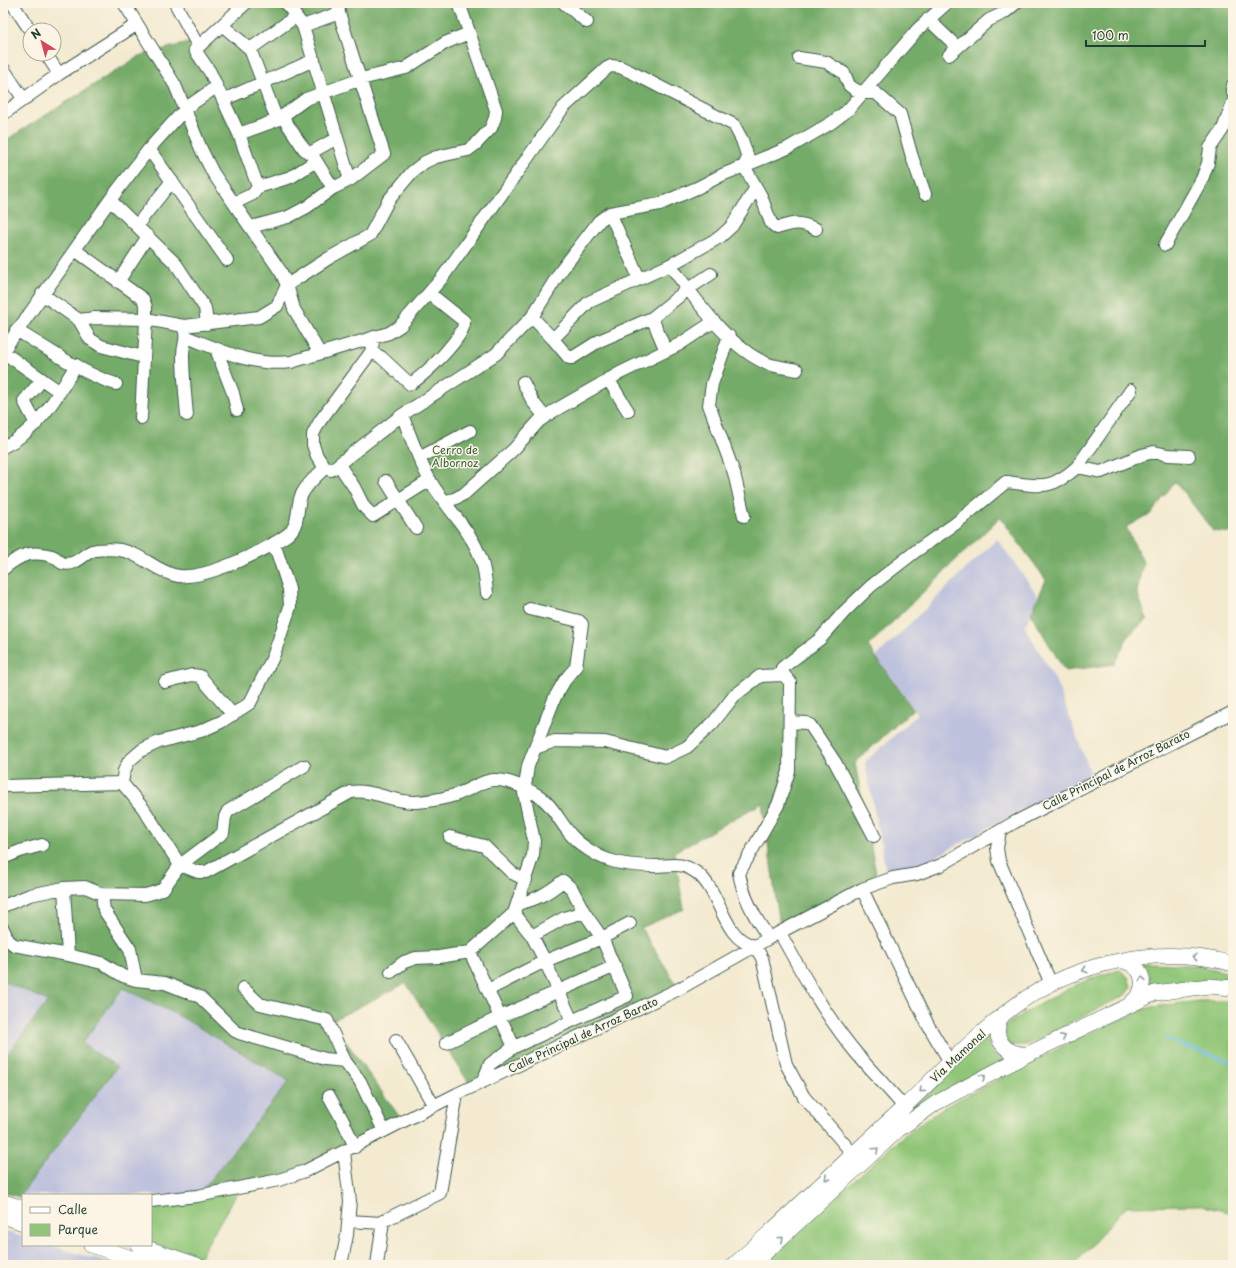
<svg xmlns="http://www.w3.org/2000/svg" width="1236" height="1268" font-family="'Playpen Sans',sans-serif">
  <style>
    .industrial { fill: #bfc2dd }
    .green { fill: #91c678; stroke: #588256 }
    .forest { fill: #74ab68; stroke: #4a744e }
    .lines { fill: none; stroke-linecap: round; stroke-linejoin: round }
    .stream { stroke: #6ebfea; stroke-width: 2.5 }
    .minor-casing { stroke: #3f574b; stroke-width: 14 }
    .major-casing { stroke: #3f574b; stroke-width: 16 }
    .minor { stroke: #fff; stroke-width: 12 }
    .major { stroke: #fff; stroke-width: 15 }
    .oneway { stroke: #8f9e9a }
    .labels { text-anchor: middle; stroke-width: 3; stroke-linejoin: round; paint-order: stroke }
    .park-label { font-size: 11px; fill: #3c5f45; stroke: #fcf5e5 }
    .street-label { font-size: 11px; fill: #1f3d34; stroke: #fcf5e5 }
  </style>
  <rect width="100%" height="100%" fill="#fcf5e5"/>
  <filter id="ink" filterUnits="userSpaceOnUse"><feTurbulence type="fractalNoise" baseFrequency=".025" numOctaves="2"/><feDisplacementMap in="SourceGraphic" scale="8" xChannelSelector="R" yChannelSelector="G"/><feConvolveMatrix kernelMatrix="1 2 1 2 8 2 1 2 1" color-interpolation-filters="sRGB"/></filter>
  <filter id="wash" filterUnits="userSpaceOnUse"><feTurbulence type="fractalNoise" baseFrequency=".012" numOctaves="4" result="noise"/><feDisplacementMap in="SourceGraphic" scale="16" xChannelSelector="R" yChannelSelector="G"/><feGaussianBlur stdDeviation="0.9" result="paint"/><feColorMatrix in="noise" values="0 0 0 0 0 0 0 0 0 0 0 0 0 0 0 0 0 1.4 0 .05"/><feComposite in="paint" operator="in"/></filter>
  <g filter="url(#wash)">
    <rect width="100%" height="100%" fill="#f3ead0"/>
    <!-- industrial -->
    <path class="industrial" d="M 997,539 L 1038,596 L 1025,627 L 1055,679 L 1091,774 L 997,823 L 926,862 L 886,872 L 865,762 L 918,714 L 876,657 Z
      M 3,981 L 48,1001 L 3,1060 Z
      M 123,988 L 183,1018 L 289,1081 L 198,1195 L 23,1195 L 23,1198 L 19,1197 L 117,1067 L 82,1043 Z
      M 3,1230 L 23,1237 L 23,1245 L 50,1245 L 115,1265 L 3,1265 Z"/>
    <!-- green -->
    <path class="green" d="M 1141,963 C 1172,963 1203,965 1233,974 L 1233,985 L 1148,993 L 1149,974 Z
      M 1120,970 L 1128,977 L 1131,987 L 1125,995 L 1026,1045 L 1008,1045 L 1002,1032 L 1006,1025 C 1043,1002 1076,980 1120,970 Z
      M 1199,1001 L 1233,1001 L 1233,1213 L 1198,1205 L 1126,1206 L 1074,1265 L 761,1265 L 904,1135 L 944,1107 L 1075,1040 L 1142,1010 L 1152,1007 Z
      M 987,1038 L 993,1054 L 1005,1062 L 906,1111 Z
      M 238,1191 L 199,1258 L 151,1243 L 151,1205 Z"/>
    <!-- forest -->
    <path class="forest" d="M 242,3 L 1233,3 L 1233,533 L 1213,531 L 1175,481 L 1152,513 L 1126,527 L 1143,562 L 1137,592 L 1147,619 L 1129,635 L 1114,664 L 1065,671 L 1031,614 L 1046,580 L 1000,517 L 868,646 L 913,709 L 855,763 L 878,884 L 781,933 L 762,803 L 674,852 L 684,909 L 641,928 L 682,993 L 472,1088 L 406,983 L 331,1021 L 404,1123 L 306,1172 L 198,1195 L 289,1081 L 183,1018 L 123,988 L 82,1043 L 117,1067 L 19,1197 L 3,1192 L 3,1060 L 48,1001 L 3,981 L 3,142 L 141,55 L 203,39 Z"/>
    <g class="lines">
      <!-- stream -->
      <path class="stream" d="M 1166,1039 L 1233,1063"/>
    </g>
  </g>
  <g filter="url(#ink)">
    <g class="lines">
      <defs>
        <path id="minor" d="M 12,3 L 30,30
          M 124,3 L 175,85 L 201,149 L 213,173 L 281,272 L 287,285 L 294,309 L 319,352
          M 175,3 L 198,46
          M 246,3 L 195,50 L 210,72 L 239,134 L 258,187 L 291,177 L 316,161
          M 286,3 L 303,26 L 350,180
          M 564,3 L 587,22
          M 928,19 L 956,46
          M 222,25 L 250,49 L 277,120
          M 303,26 L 339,13
          M 250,49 L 295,17
          M 46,54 L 59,74
          M 949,55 L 989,20 L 1004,13 L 1016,3
          M 799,58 L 826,62 L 844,73 L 849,85 L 854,89 L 863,93 L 876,93 L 900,114 L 912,157 L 925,194
          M 3,68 L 24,100
          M 1233,85 L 1233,93
          M 223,100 L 314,60
          M 3,114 L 59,74 L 136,25
          M 282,116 L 304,149 L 313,156
          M 239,134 L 277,120 L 306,99 L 361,79 L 406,68 L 445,43 L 469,33
          M 149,149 L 227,260
          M 333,188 L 313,156 L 312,152 L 337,138
          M 110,200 L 176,264 L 205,308 L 207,324
          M 234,203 L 253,194 L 258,187
          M 610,213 L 639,278
          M 137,225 L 172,181
          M 251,227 L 288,217 L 307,207 L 333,188 L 350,180 L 384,154 L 339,13 L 338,3
          M 1165,245 L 1202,179 L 1208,163 L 1210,148 L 1223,129 L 1233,102
          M 75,250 L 143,299 L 146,307 L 146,319 L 141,418
          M 670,265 C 695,298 727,347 768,364 C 777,367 788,368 797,370
          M 118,282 L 148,236
          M 42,294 L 79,320 L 95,318 L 146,319 L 184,326 L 259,317 L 277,306 L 287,285 L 329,258 L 370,235 L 388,201 L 412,172 L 425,162 L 436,157 L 468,150 L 476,144 L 491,128 L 495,118 L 496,110 L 459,3
          M 532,317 L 553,339 L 589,302 L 670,265 L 720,237 L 732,226 L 755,189
          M 652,318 L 666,351
          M 79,320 L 90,339 L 101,346 L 143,357
          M 184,329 C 188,339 183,344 183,354 C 183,374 185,394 187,415
          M 16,330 C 47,348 82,374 116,384
          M 729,336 L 712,384 L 709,405 L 734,473 L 744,516
          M 187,337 C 220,350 254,367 291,362 L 389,333 L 400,326 L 442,278 L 563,108 L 607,68 L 611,66 L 620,67 L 631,72 L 734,125 L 742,140 L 748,158 L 744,166 L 761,196 L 771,223 L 777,228 C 795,223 798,221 816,229
          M 374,337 L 371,352 L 320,421 L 313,434 L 313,445 L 317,456 L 325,468 L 331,470 L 402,415 L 496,354 L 532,317 L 560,272 L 599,221 L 610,213 L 660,204 L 699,187 L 722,175 L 788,148 L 831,123 L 848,110 L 918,29 L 947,3
          M 553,339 L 569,358 L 572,358 L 599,341 L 652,318 L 688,289 L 711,274
          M 216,349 L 233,393 L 237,410
          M 3,351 L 110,200 L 149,149 L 186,108 L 216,87
          M 3,352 L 60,392
          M 371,352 L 381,357 L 410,384 C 422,378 467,335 464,321 L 429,293
          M 608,379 L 628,411
          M 523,382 L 533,402 L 545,417
          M 402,415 C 411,437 419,462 431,482 C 446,508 471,530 481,559 C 485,570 486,582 487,593
          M 36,424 L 24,401 L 42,380
          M 3,447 C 38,431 57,397 76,365
          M 421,457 L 470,431
          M 339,465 L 354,487 L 364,507 L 373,516 L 430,480
          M 1077,467 L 1131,390
          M 386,481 L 416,528
          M 445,501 L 454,499 L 464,494 L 514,449 L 539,421 L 552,412 L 620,373 L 680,344 L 713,322
          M 274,543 L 289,589 L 290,607 L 273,657 L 250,703 L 221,722 L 201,731 L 159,742 L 142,750 L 129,761 L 124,771 L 122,783 L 143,808 L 180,865 L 198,872 L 206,872 L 351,792 C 374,789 393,803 416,802 C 429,801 443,799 455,795 C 483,785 488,772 520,786 C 527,789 537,794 543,799 C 555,809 561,824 571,835 C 580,845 596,856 609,860 C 623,865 642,866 657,866 C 674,865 682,862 697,873 C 722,892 722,940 755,946 L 762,958 L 786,1064 L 804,1097 L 853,1154
          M 3,569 C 20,555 30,550 52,556 C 56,557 59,562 62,563 C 75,567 82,555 92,551 C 98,549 113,549 120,550 C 140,553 155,570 174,575 C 200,583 266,550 287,535 C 300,526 296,509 301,496 C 306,485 316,476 325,468
          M 530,609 L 579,621 L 582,624 L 576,667 L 565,680 L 555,697 L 535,748
          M 165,682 L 192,675 L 200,676 L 233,715
          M 790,722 L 806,723 L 810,725 L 835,762 L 874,836
          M 3,786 L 122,783
          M 1000,831 L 997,848 L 999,861 L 1051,984
          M 450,837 L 484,846 L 512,873 L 526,880
          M 3,858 L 20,851 L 42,845
          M 64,888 L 68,955
          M 862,889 L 928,1025 L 950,1062
          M 102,894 L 104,910 L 130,949 L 136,980
          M 517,904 C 536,900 548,893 563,881 L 572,889 L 584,912
          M 3,906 L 30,895 L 64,888 L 85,887 L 102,894 L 145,895 L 156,892 L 163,889 L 180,865 L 223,833 L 225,817 L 228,811 L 304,766
          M 514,913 L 532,936 L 545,961 L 572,1021
          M 3,929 L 8,940 L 14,945 L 68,955 L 102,963 L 123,976 L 136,980 L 165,983 L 200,997 L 235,1031 L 239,1033 L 325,1059 L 345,1061 L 360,1081 L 384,1131
          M 780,933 C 803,975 826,1017 857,1054 C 872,1072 889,1089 904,1107
          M 769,938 C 756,920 743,896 739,873 L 778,805 L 789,771 L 790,682 L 784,675 L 782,668 L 820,639 L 845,611 L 871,586 L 916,551 L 955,524 L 1006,482 C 1040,486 1050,491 1077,467 L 1101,472 L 1142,455 L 1154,452 L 1168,455 L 1189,456
          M 470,952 L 514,1047
          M 391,972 L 404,962 L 416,958 L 439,957 L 470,952 L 514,913 L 533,855 L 534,841 L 524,793 L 528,766 L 535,748 L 555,741 L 605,742 L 666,757 L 687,747 L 713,723 L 734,696 L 760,676 L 784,675
          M 243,988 L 260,1004 L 327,1020 L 345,1061
          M 488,990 L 545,961 L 602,938 L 630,923
          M 396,1040 L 434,1106
          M 446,1043 L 500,1017 L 615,966
          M 483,1081 L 490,1064 L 514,1047 L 627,996 L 602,938 L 584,912 L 564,918 L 532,936
          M 329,1096 L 343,1121 L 355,1147
          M 151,1201 L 197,1196 L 279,1180 L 305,1171 L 457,1094 L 679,989 L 769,938 L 862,889 L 893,878 L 917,874 L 941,865 L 1015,822 L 1233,712
          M 349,1221 L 382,1223
          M 341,1265 L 347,1235 L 350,1201 L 344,1152
          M 377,1265 L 383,1221 L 440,1193 L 457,1094"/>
        <path id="major" d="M 1123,961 C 1145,966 1149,989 1131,1003
          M 1002,1016 C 990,1037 1004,1055 1028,1054
          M 3,1202 L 23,1208
          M 3,1216 L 23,1223
          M 91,1245 L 153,1265
          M 138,1245 L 197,1265
          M 734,1265 C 791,1214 846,1160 903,1108 C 940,1073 975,1035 1016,1005 C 1077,961 1161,944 1233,964
          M 752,1265 L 898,1130 L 936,1103 L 1028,1054 L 1155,993 L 1209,986 L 1233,988"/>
      </defs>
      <!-- minor casing -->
      <use href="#minor" class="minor-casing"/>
      <!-- major casing -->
      <use href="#major" class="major-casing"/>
      <!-- minor -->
      <use href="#minor" class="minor"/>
      <!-- major -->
      <use href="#major" class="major"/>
    </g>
    <!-- one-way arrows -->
    <defs><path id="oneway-chevron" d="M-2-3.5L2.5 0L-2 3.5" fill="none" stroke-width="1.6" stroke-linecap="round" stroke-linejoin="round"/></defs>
    <g class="oneway">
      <use href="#oneway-chevron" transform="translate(1195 957) rotate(-176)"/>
      <use href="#oneway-chevron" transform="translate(1085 970) rotate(162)"/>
      <use href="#oneway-chevron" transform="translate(1142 979) rotate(-100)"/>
      <use href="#oneway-chevron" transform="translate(1063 1037) rotate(-26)"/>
      <use href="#oneway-chevron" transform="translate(983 1077) rotate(-28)"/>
      <use href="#oneway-chevron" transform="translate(922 1090) rotate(136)"/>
      <use href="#oneway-chevron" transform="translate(876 1150) rotate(-43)"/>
      <use href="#oneway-chevron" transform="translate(827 1178) rotate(137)"/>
      <use href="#oneway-chevron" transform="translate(781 1239) rotate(-43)"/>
    </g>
  </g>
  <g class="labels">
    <!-- park labels -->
    <g class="park-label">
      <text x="455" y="454">Cerro de<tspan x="455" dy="13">Albornoz</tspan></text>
    </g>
    <!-- street labels -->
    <g class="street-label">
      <text transform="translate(1116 770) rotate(-27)" y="4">Calle Principal de Arroz Barato</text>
      <text transform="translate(583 1035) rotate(-25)" y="4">Calle Principal de Arroz Barato</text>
      <text transform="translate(958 1056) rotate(-43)" y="4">Vía Mamonal</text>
    </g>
  </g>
  <!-- margin -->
  <rect width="1236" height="1268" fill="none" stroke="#fcf5e5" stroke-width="16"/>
  <!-- legend -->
  <rect x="22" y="1194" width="130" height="52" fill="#fcf5e5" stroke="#a4ab9e"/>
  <rect x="30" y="1207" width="20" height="6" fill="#ffffff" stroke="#a4ab9e"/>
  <text x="58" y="1214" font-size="12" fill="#1f3d34">Calle</text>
  <rect x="30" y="1224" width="20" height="12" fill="#91c678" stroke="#a4ab9e"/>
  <text x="58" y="1234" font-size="12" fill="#1f3d34">Parque</text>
  <!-- north arrow -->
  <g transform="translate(42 42) rotate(323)"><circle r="19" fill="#fcf5e5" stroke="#a4ab9e"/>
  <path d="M0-3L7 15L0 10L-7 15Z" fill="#d1495b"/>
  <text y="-6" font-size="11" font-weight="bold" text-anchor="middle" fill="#1f3d34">N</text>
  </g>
  <!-- scale -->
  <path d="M1086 40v6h119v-6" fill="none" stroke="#1f3d34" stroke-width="2"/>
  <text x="1092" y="40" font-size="12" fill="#1f3d34" stroke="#fcf5e5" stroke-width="3" paint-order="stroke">100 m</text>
</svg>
